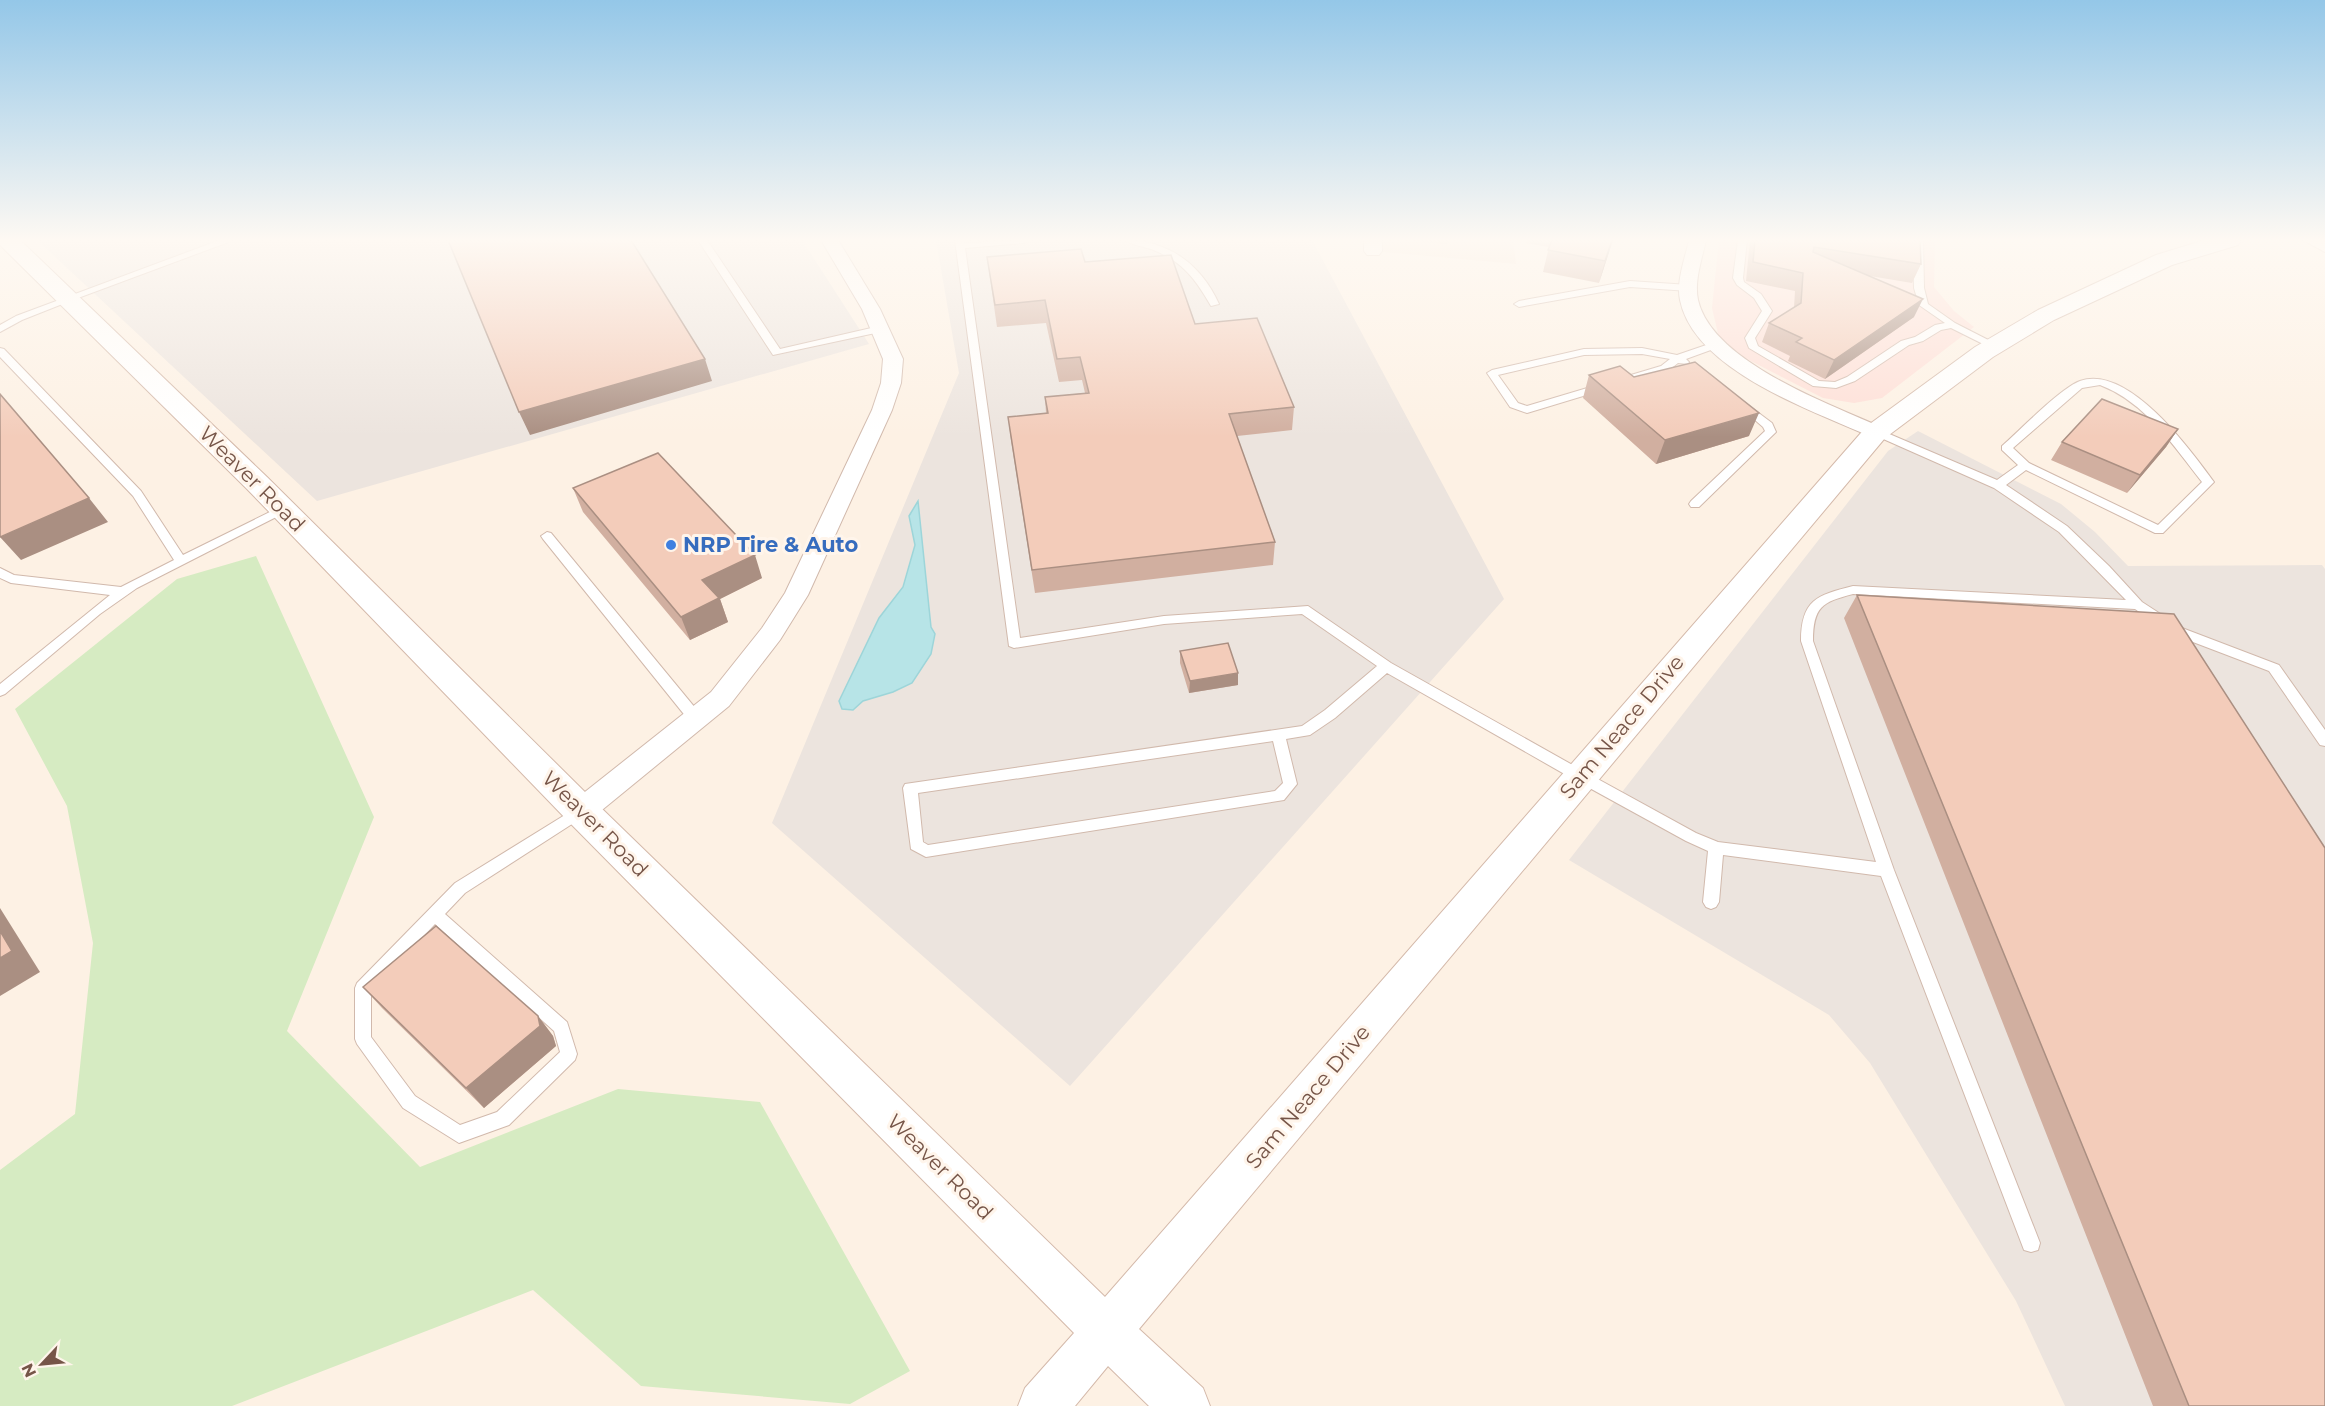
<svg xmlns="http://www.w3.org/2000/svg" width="2325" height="1406" font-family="Montserrat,sans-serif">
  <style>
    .residential { fill: #f5e2d2 }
    .commercial { fill: #fedfd7 }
    .industrial { fill: #ece4de }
    .green { fill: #d6ebc2 }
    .water { fill: #b7e4e7; stroke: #9dd5d9; stroke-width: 1.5 }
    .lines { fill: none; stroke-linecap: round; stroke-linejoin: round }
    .lane-casing { stroke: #d1b9ac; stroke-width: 2 }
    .street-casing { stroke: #d1b9ac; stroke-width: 2 }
    .secondary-casing { stroke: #d4b9aa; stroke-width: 2 }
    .lane { fill: #fff; fill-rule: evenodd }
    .street { fill: #fff; fill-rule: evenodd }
    .secondary { fill: #fff; fill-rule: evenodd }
    .wall { fill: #d1afa0 }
    .shaded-wall { fill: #aa8f82 }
    .building { fill: #f3ccba; stroke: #aa8f82; stroke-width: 1.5 }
    .shop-dot { fill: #3f7fe0; stroke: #fff5eb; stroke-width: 2 }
    .labels { text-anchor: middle; stroke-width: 6; stroke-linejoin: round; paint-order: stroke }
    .street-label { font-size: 21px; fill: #765548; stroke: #fff5eb }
    .shop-label { font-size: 21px; font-weight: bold; fill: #366cbe; stroke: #fff5eb; text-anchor: start }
  </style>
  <rect width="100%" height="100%" fill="#fdf1e4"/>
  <!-- residential -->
  <path class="residential" d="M 1373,240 L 1513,240 L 1516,264 L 1373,251 Z"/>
  <!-- commercial -->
  <path class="commercial" d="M 1719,240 L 1935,240 L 1934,287 L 1954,311 L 1974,327 L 1882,398 L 1854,403 L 1823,398 L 1743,357 L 1719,338 L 1712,308 Z"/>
  <!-- industrial -->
  <path class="industrial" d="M 37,240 L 802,240 L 869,344 L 317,501 Z
    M 936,240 L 1312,240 L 1504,599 L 1070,1086 L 772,823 L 959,373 Z
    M 1918,431 L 2061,504 L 2095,532 L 2128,566 L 2322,565 L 2325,569 L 2325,1406 L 2065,1406 L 2016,1301 L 1870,1063 L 1829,1015 L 1569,860 L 1888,451 Z"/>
  <!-- green -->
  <path class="green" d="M 256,556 L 374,817 L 287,1031 L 420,1167 L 618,1089 L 760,1102 L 910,1371 L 850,1404 L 641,1386 L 533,1290 L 232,1406 L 0,1406 L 0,1170 L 75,1114 L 93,943 L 67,806 L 15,709 L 177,579 Z"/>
  <!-- water -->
  <path class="water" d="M 918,501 L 931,627 L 935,634 L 931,654 L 912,683 L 893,692 L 863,701 L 853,710 L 842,709 L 839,701 L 879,618 L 903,587 L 915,545 L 909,516 Z"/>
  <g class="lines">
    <defs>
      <path id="lane" d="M 220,240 L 234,240 L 70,301 L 22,320 L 0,332 L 0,325 L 16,316 Z
        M 698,240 L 707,240 L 780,349 L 880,326 L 885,329 L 880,332 L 773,355 Z
        M 955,240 L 964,240 L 964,243 L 1028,240 L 1024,243 L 965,248 L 1020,638 L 1164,616 L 1308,606 L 1391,663 L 1585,772 L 1696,833 L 1718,842 L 1876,862 L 1801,641 C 1801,600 1817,595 1853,586 L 2126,600 L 2059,532 L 1994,488 L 1872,434 L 1872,430 L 1880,430 L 1997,480 L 2018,465 L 2002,450 L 2002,446 C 2020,430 2061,388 2080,381 C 2128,364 2190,449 2214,482 L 2163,533 L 2155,533 L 2026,470 L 2006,485 L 2067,526 L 2109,566 L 2142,602 L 2182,628 L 2279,665 L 2325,730 L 2325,746 L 2320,745 L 2269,671 L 2172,634 L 2135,609 L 1853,594 C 1822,602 1813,607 1813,641 L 1894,870 L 2040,1243 L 2038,1250 L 2031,1252 L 2024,1250 L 1881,876 L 1723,855 L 1719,902 L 1716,907 L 1711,909 L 1706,907 L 1703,902 L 1708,851 L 1686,841 L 1575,780 L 1387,673 L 1335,718 L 1310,735 L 1286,739 L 1297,784 L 1284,800 L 926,857 L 911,849 L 903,788 L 905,784 L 1302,726 L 1325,710 L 1377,666 L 1302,614 L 1164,624 L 1014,648 L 1009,646 ZM 2100,385 C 2145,402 2173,445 2202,482 L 2158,525 L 2029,463 L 2013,448 L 2082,388 ZM 1273,741 L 1283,783 L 1275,791 L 928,845 L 923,842 L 918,793 Z
        M 1124,240 C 1168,240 1201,264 1219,304 L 1211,306 C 1195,278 1182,261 1151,249 C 1142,246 1131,245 1124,240 Z
        M 1738,240 L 1747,240 L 1743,278 L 1744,282 L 1761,294 L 1772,311 L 1755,338 L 1758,346 L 1819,381 L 1835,382 L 1847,377 L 1901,341 L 1915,337 L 1935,325 L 1945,323 L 1919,305 L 1914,288 L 1913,240 L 1923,240 L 1924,288 L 1928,304 L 1955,323 L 2000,346 L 1995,349 L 1991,348 L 1951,328 L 1941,330 L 1923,341 L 1909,345 L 1855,381 L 1836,388 L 1813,386 L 1749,348 L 1745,338 L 1762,311 L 1754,298 L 1737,285 L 1733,278 Z
        M 1630,281 L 1689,285 L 1694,288 L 1689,291 L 1630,287 L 1519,307 L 1514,304 L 1519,301 Z
        M 1715,342 L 1720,345 L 1719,347 L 1686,359 L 1689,362 L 1688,364 L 1678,363 L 1669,370 L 1527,413 L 1510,407 L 1487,373 L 1492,370 L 1584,349 L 1642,348 L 1677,355 ZM 1642,354 L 1670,359 L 1661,366 L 1527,406 L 1518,403 L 1498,375 L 1584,355 Z
        M 0,348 L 4,349 L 141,491 L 183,555 L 280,507 L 284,506 L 290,510 L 137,588 L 100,614 L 5,694 L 0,696 L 0,684 L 110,595 L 11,583 L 0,578 L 0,568 L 14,575 L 121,587 L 174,560 L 133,496 L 0,357 Z
        M 1744,402 L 1772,423 L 1776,432 L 1699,507 L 1691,507 L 1689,504 L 1691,501 L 1765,431 L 1763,427 L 1740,407 L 1739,405 Z
        M 547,532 L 551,533 L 701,715 L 703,719 L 701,723 L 691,723 L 543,539 L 541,536 Z
        M 581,805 L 586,807 L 588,811 L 586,815 L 465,893 L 445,914 L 567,1022 L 577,1054 L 575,1060 L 509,1125 L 459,1143 L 403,1108 L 357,1044 L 355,1039 L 355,988 L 357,983 L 455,883 ZM 435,924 L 554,1031 L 560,1052 L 497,1112 L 460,1125 L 415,1096 L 371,1037 L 371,991 Z"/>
      <path id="street" d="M 821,240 L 838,240 L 880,309 L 903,359 L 901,383 L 892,410 L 808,595 L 780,640 L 729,706 L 591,819 L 581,822 L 571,819 L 567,811 L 571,803 L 711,692 L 762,628 L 785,593 L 872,410 L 881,383 L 883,359 L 862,309 Z
        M 1364,240 L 1382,240 L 1382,251 L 1379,255 L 1367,255 L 1364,251 Z
        M 1689,240 L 1706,240 C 1702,259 1694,281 1698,300 C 1712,362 1830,404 1883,428 L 1886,432 L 1883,436 L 1876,438 L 1869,436 C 1811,410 1694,370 1680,300 C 1676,281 1685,259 1689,240 Z
        M 2303,240 L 2325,240 L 2325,252 Z"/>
      <path id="secondary" d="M 0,240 L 20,240 L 267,477 L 594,801 L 1105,1297 L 1867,426 L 1975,347 L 2038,310 L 2156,255 L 2205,240 L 2241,240 L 2238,245 L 2172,265 L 2054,320 L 1993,357 L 1885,438 L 1139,1329 L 1203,1388 L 1210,1406 L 1149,1406 L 1108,1366 L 1075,1406 L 1018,1406 L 1025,1388 L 1074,1333 L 568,821 L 247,489 L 0,245 Z"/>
    </defs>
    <!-- lane casing -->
    <use href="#lane" class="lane-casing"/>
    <!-- street casing -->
    <use href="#street" class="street-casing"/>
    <!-- secondary casing -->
    <use href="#secondary" class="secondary-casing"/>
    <!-- lane -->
    <use href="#lane" class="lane"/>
    <!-- street -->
    <use href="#street" class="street"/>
    <!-- secondary -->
    <use href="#secondary" class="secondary"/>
  </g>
  <!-- wall -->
  <path class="wall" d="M 1416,240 L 1448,240 L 1447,244 L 1416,241 Z
    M 1527,240 L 1613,240 L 1599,283 L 1543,272 L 1549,247 L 1526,243 Z
    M 1750,240 L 1920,240 L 1921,264 L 1912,283 L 1870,276 L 1914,317 L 1825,379 L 1788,361 L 1790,356 L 1762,342 L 1769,323 L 1794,308 L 1795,291 L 1746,281 Z
    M 987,257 L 1085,262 L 1195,324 L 1294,407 L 1292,430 L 1237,436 L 1275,542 L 1273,565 L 1035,593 L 1011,440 L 1008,417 L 1046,413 L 1045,397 L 1085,393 L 1082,380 L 1059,382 L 1046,323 L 997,327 Z
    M 1589,375 L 1634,377 L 1749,436 L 1656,464 L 1583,398 Z
    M 2178,429 L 2166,447 L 2127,493 L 2051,460 L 2062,442 Z
    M 573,488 L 762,578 L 720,599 L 728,622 L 690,640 L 583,512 Z
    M 1857,595 L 2325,1406 L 2153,1406 L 1844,618 Z
    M 1180,651 L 1238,673 L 1238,685 L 1189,693 L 1180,663 Z
    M 363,987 L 538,1016 L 553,1036 L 556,1046 L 484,1108 L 382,1008 Z"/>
  <!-- shaded-wall -->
  <path class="shaded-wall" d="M 1612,240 L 1613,240 L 1599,283 L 1605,261 Z
    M 1923,299 L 1914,317 L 1825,379 L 1834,360 Z
    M 705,359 L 712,381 L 530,435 L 519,412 Z
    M 1759,413 L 1749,436 L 1656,464 L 1665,440 Z
    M 2178,429 L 2166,447 L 2127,493 L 2140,475 Z
    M 89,498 L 108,522 L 21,560 L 0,537 Z
    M 755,555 L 762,578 L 720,599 L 728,622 L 690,640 L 681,617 L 702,580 Z
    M 1238,673 L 1238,685 L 1189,693 L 1190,681 Z
    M 0,908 L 40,972 L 0,996 Z
    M 538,1016 L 553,1036 L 556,1046 L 484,1108 L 466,1088 Z"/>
  <!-- building -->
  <path class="building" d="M 448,240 L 631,240 L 705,359 L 519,412 Z
    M 1552,240 L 1612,240 L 1605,261 L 1548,250 Z
    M 1755,240 L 1920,240 L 1921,264 L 1814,247 L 1813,252 L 1923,299 L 1834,360 L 1796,342 L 1802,338 L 1769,323 L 1801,303 L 1803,273 L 1753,262 Z
    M 1081,249 L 1085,262 L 1171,255 L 1195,324 L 1257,318 L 1294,407 L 1229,414 L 1275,542 L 1032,570 L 1008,417 L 1048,413 L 1045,397 L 1089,393 L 1080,357 L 1057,359 L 1045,300 L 995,305 L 987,257 Z
    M 1695,362 L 1759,413 L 1665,440 L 1589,375 L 1620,366 L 1634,377 Z
    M 0,394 L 89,498 L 0,537 Z
    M 2102,399 L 2178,429 L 2140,475 L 2062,442 Z
    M 658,453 L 755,555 L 702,580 L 719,598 L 681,617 L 573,488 Z
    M 1857,595 L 2174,614 L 2325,848 L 2325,1406 L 2189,1406 Z
    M 1228,643 L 1238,673 L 1190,681 L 1180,651 Z
    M 436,926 L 538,1016 L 540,1026 L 466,1088 L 363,987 Z
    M 0,931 L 12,951 L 0,958 Z"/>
  <!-- sky -->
  <linearGradient id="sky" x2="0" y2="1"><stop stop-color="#94c7e8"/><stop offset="0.55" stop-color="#fef9f3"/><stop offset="1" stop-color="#fef9f3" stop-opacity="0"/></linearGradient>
  <rect width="2325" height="437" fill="url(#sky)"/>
  <!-- markers -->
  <circle class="shop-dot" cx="671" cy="545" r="6"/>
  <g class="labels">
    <!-- street labels -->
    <g class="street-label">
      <text transform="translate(252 479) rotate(45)" y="7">Weaver Road</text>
      <text transform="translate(1622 727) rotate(-50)" y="7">Sam Neace Drive</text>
      <text transform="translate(595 824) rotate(45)" y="7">Weaver Road</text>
      <text transform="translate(1308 1097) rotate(-50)" y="7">Sam Neace Drive</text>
      <text transform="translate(940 1167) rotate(45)" y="7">Weaver Road</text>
    </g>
    <!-- shop labels -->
    <g class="shop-label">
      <text x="683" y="552">NRP Tire &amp; Auto</text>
    </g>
  </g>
  <!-- north arrow -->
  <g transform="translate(42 1364) rotate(244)" stroke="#fff5eb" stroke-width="4.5" paint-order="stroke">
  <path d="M0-4.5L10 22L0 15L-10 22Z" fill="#765548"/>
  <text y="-9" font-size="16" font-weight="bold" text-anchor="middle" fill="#765548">N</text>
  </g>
</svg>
